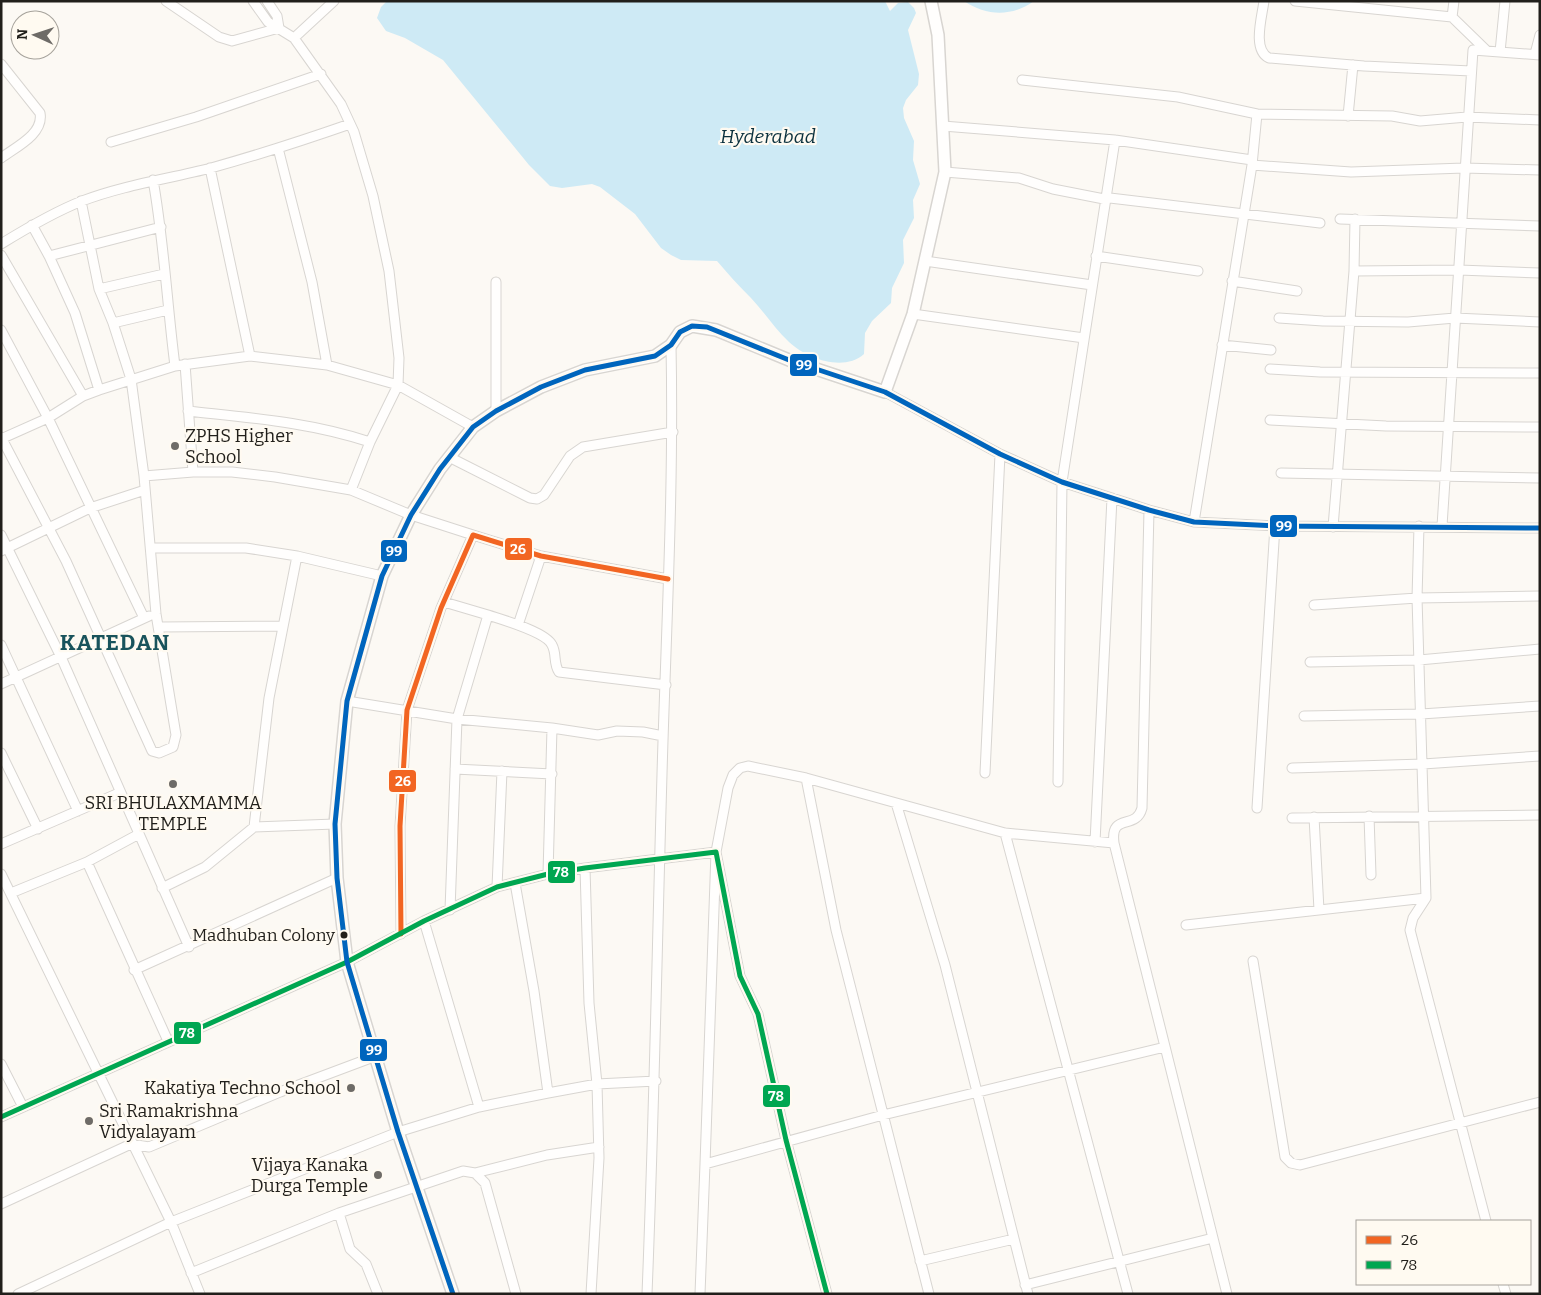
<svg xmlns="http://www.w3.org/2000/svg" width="1541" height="1295" font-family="Bitter,serif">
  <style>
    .water { fill: #ceeaf5 }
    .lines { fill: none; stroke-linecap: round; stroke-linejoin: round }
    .minor-casing { stroke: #d8d5d1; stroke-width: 11 }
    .tertiary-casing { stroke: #d8d5d1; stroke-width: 14 }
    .minor { stroke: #fffefd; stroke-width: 9 }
    .tertiary { stroke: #fffefd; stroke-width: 11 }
    .bus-1-casing { stroke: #fffaf1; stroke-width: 9 }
    .bus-2-casing { stroke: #fffaf1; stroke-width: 9 }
    .bus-3-casing { stroke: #fffaf1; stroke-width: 9 }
    .bus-1 { stroke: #f26522; stroke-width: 5 }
    .bus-2 { stroke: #00a651; stroke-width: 5 }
    .bus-3 { stroke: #0065bd; stroke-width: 5 }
    .poi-dot { fill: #6e6b67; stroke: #fffaf1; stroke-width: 2 }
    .bus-dot { fill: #211f1b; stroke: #fffaf1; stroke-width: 2 }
    .labels { text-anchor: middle; stroke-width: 4.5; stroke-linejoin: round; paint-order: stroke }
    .bus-label { font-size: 17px; fill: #211f1b; stroke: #fffaf1; text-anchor: end }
    .poi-label { font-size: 18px; fill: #211f1b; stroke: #fffaf1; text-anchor: start }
    .water-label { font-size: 19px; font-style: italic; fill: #0a303d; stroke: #fffaf1 }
    .district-label { font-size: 22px; font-weight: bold; letter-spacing: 1px; fill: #19535c; stroke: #fffaf1 }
    .line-badge { stroke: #fffaf1; stroke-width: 2 }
    .badge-label { font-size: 14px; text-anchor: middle; font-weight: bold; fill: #fff }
  </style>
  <rect width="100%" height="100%" fill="#fcf9f4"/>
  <!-- water -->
  <path class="water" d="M 387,1 L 885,1 L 890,11 L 898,3 L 908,2 L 914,8 L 916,13 L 908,30 L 919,74 L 918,85 L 906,100 L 903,108 L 904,118 L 914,141 L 913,160 L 920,184 L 913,200 L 914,218 L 903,240 L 904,263 L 892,288 L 891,303 L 872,321 L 865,333 L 864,354 C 844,372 807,359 789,342 C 775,329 764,312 751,298 C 739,286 728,274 717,261 L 681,260 L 671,255 L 661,248 L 635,214 L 600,187 L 592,184 L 562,188 L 550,186 L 529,165 L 443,60 L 405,38 L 386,31 L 377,18 L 381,7 Z
    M 964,1 L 1034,1 C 1012,17 986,16 964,1 Z"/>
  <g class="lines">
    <defs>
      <path id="minor" d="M 166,1 L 219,37 L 232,41 L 279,28
        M 253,1 L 268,22 L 294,38 L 341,104 L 354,132 L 373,196 L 389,271 L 399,358 L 398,385 L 370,442 L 351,490
        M 267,1 L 277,16 L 279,28
        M 1264,1 C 1262,17 1252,50 1269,58 L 1364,66 L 1471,71
        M 1295,1 L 1452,17
        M 1454,1 L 1452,17 L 1487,51
        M 294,38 L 334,1
        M 1500,52 L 1505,1
        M 1535,54 L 1540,35
        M 1,64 L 40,113 C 44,134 16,147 1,158
        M 1022,80 L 1178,97 L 1257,114
        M 1348,116 L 1353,65
        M 943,126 L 1115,140 L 1252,160
        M 111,142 L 196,117 L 321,74
        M 278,148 L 312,282 L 327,365
        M 1252,165 L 1351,172 L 1464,168 L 1540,170
        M 210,168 L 250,356
        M 945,172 L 1019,178 L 1053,189 L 1104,199 L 1110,198 L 1320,223
        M 153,180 C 164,241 167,304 175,366
        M 1340,219 L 1540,226
        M 32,225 L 49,256 L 75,313 L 99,390
        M 1,244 C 27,228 54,212 82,201 C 124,185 168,179 211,168 C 258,155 304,140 350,124
        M 1,255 L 83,396
        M 49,256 L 161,227
        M 1096,256 L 1198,271
        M 925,261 L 1092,285
        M 1354,271 L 1459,270 L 1540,273
        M 1232,281 L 1297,291
        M 496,282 L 496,411
        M 99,289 L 164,274
        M 913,314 L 1084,338
        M 1279,318 L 1323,321 L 1408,322 L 1455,318 L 1540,322
        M 113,323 L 168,310
        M 1,330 L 48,418 L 144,618
        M 1222,345 L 1271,350
        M 185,364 L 193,472
        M 1270,369 L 1320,372 L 1540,373
        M 885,392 L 1000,454 L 1062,482 L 1149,510 L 1194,522 L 1275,526 L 1540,528
        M 188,411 C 251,418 309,422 370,442
        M 1270,420 L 1386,426 L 1540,427
        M 1,437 L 66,561 L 152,751 L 159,753 L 173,747 L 176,735 L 156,614 L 144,476 L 131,379 L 113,323 L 99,289 L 81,201
        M 1,439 L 48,418 L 83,396 L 99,390 L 175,366 L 250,356 L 327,365 L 398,385 L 473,427
        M 449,457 L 530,498 L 537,499 L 544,495 L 570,456 L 583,447 L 673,432
        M 1281,473 L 1540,478
        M 144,476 L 193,472 L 232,472 L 275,477 L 351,490 L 411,515 L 473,535
        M 1194,522 L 1252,165 L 1257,114 L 1392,116 L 1420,121 L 1467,117 L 1540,120
        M 1419,526 L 1417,598 L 1426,898 L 1413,918 L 1410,930 L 1486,1221
        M 1442,526 L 1473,50 L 1540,55
        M 1333,527 L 1354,271 L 1355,219
        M 1,535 L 61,657 L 189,947
        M 151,548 L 246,548 L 297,556 L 382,576
        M 1,551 L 90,508 L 145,490
        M 444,602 L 488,615 L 457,719 L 450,910
        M 1314,605 L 1417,598 L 1540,596
        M 488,615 C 503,620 546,632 552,645 C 557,654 553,663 559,672 L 666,685
        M 518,625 L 541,556
        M 159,627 L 282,626
        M 1,645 L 78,811
        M 1310,662 L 1419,660 L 1540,649
        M 1,684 L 149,616
        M 347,701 L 457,719 L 552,728 L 598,735 L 617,731 L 643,732 L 663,736
        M 1304,716 L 1421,714 L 1540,706
        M 1,753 L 38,829
        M 1292,768 L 1423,764 L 1540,756
        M 455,769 L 552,774
        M 985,773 L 1000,454
        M 806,778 L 836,930 L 929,1294
        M 1058,782 L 1062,482 L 1115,140
        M 896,803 L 945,965 L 1028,1294
        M 1257,808 L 1275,526
        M 1369,816 L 1371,875
        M 1314,817 L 1319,910
        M 1292,818 L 1540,815
        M 254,827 L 269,698 L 297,556
        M 1005,833 L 1128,1294
        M 139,834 L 87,862 L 168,1041
        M 1095,842 L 1112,498
        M 1114,843 L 1227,1294
        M 1,844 L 119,793
        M 585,868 L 589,1003 L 597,1084 L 599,1158 L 591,1294
        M 1,874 L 171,1222 L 200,1294
        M 548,874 L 552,728
        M 515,883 L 534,991 L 548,1093
        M 497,887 L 502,771
        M 162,888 L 205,867 L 254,827 L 335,824
        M 11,893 L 87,862
        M 424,921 L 479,1107
        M 1186,925 L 1426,898
        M 401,934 L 400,826 L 407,710 L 441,608 L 473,535 L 541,556 L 668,579
        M 1253,961 L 1285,1157 L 1291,1163 L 1300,1165 L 1540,1102
        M 134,970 L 337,878
        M 1,1064 L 23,1107
        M 1,1117 L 347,962 L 424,921 L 497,887 L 548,874 L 585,868 L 716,852 L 740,976 L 758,1014 L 786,1140 L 827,1294
        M 705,1164 L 716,852 L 728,788 L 733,775 L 740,768 L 748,766 L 806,778 L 1005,833 L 1114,843 C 1110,812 1136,831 1142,808 L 1149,510
        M 475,1173 L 547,1155 L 599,1147
        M 1,1204 L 131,1144 L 149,1147 L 280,1092 L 376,1056
        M 339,1213 L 350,1249 L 366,1264 L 378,1294
        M 920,1261 L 1014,1239
        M 191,1273 L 339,1213 L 463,1171 L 475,1173 L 485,1183 L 516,1294
        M 1503,1284 L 1506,1294
        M 1025,1285 L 1213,1238
        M 18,1294 L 171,1222 L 398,1132 L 479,1107 L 548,1093 L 597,1084 L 656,1081
        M 647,1294 C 654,1121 657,947 662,774 C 666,631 674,488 671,345
        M 700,1294 L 705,1164 L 883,1115 L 1165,1047"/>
      <path id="tertiary" d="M 453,1294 L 398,1132 L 347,962 L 337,878 L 335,824 L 347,701 L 382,576 L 411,515 L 440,469 L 473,427 L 496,411 L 541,387 L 585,370 L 655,356 L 671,345 L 680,332 L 692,326 L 716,330 L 789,360 L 885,392 L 913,314 L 945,172 L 938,35 L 931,1"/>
    </defs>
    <!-- minor casing -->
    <use href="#minor" class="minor-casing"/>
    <!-- tertiary casing -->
    <use href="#tertiary" class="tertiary-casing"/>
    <!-- minor -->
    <use href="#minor" class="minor"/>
    <!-- tertiary -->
    <use href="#tertiary" class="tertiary"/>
    <defs>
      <path id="bus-1" d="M 401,934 L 400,826 L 407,710 L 441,608 L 473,535 L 541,556 L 668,579"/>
      <path id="bus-2" d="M 1,1117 L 347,962 L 424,921 L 497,887 L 548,874 L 585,868 L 716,852 L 740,976 L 758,1014 L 786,1140 L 827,1294"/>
      <path id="bus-3" d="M 453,1294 L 398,1132 L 347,962 L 337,878 L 335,824 L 347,701 L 382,576 L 411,515 L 440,469 L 473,427 L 496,411 L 541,387 L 585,370 L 655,356 L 671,345 L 680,332 L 692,326 L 707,327 L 789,360 L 885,392 L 1000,454 L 1062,482 L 1149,510 L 1194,522 L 1275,526 L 1540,528"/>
    </defs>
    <!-- bus-1 casing -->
    <use href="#bus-1" class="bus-1-casing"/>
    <!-- bus-2 casing -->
    <use href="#bus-2" class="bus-2-casing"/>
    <!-- bus-3 casing -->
    <use href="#bus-3" class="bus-3-casing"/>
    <!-- bus-1 -->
    <use href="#bus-1" class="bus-1"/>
    <!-- bus-2 -->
    <use href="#bus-2" class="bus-2"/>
    <!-- bus-3 -->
    <use href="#bus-3" class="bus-3"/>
  </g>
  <!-- markers -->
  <g class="poi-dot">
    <circle cx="175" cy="446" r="5"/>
    <circle cx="173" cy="784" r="5"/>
    <circle cx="351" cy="1088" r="5"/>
    <circle cx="89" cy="1121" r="5"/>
    <circle cx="378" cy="1175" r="5"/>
  </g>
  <circle class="bus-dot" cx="344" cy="935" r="4.5"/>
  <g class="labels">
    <!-- bus labels -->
    <g class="bus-label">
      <text x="335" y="941">Madhuban Colony</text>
    </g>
    <!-- poi labels -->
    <g class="poi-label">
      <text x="185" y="442">ZPHS Higher<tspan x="185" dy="21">School</tspan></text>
      <text x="173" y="809" text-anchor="middle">SRI BHULAXMAMMA<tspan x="173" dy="21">TEMPLE</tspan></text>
      <text x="341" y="1094" text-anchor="end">Kakatiya Techno School</text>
      <text x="99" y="1117">Sri Ramakrishna<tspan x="99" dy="21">Vidyalayam</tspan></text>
      <text x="368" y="1171" text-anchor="end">Vijaya Kanaka<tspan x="368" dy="21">Durga Temple</tspan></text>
    </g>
    <!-- water labels -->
    <g class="water-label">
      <text x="768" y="143">Hyderabad</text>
    </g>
    <!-- district labels -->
    <g class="district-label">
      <text x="115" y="650">KATEDAN</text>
    </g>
  </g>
  <g class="line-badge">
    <rect x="789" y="353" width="29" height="24" rx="5" fill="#0065bd"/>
    <rect x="1269" y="514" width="29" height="24" rx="5" fill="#0065bd"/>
    <rect x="504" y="537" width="29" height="24" rx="5" fill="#f26522"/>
    <rect x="380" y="539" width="28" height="24" rx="5" fill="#0065bd"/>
    <rect x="388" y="769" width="29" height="24" rx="5" fill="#f26522"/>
    <rect x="547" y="860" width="29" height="24" rx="5" fill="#00a651"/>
    <rect x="173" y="1021" width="29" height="24" rx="5" fill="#00a651"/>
    <rect x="359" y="1038" width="29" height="24" rx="5" fill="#0065bd"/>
    <rect x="762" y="1084" width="29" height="24" rx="5" fill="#00a651"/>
  </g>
  <g class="badge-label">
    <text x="804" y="370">99</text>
    <text x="1284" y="531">99</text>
    <text x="518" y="554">26</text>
    <text x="394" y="556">99</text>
    <text x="403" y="786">26</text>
    <text x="561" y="877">78</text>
    <text x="187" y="1038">78</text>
    <text x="374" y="1055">99</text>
    <text x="776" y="1101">78</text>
  </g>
  <!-- border -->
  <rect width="1541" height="1295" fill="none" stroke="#211f1b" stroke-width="5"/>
  <!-- legend -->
  <rect x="1356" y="1220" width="175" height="65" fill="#fffaf1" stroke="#a6a29b"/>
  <rect x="1366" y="1236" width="25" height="8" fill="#f26522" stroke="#a6a29b"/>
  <text x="1401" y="1245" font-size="15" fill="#211f1b">26</text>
  <rect x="1366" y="1261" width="25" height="8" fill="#00a651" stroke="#a6a29b"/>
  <text x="1401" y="1270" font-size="15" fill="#211f1b">78</text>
  <!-- north arrow -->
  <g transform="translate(35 35) rotate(273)"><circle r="24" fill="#fffaf1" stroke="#a6a29b"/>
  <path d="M0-4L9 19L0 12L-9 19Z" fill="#6e6b67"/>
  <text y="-8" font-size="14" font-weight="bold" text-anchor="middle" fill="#211f1b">N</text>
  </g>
</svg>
